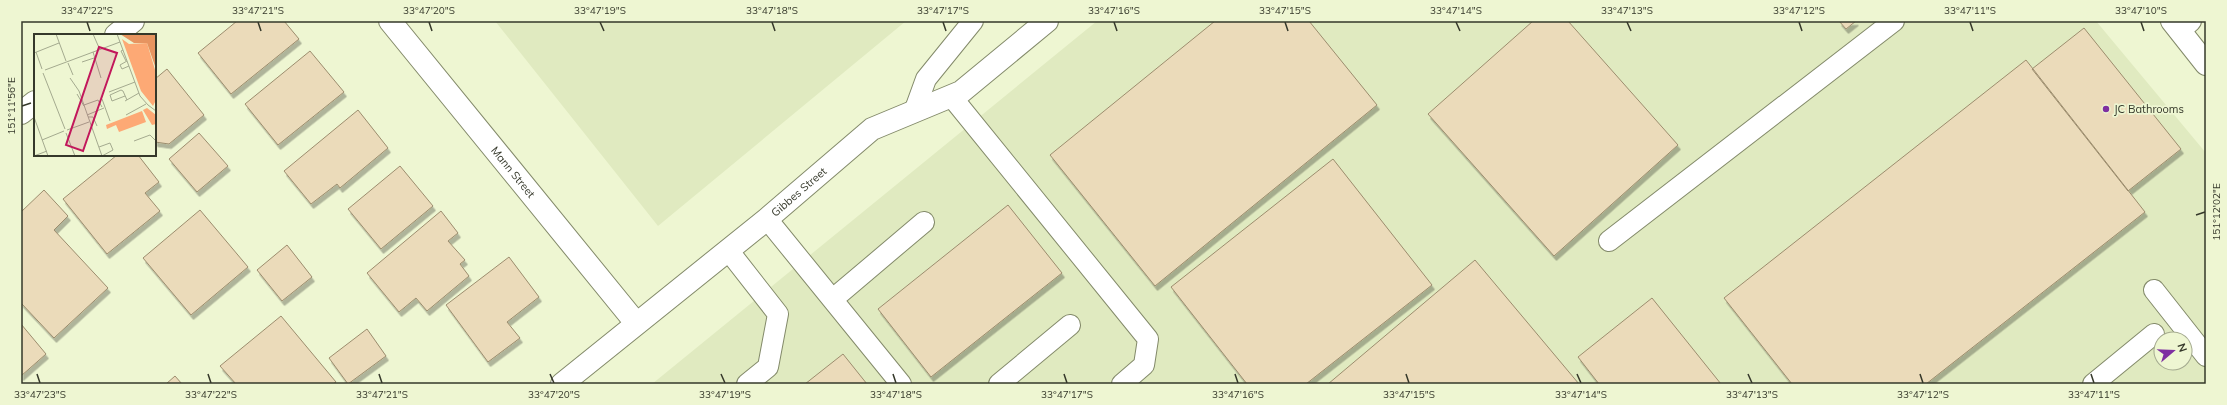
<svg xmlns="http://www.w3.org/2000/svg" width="2227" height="405" font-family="Mulish,sans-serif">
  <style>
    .built { fill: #e0eac0; fill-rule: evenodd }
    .building { fill: #ebdbba; stroke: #9c8d6e; filter: url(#shadow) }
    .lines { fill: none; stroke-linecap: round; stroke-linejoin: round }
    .lane-casing { stroke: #838a6a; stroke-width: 22 }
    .street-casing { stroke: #838a6a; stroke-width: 24 }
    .secondary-casing { stroke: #838a6a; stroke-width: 24 }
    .lane { stroke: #fff; stroke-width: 20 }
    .street { stroke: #fff; stroke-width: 22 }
    .secondary { stroke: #fff; stroke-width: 22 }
    .ticks { fill: none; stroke: #35382a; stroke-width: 1.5 }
    .poi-dot { fill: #7e30a1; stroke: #eef6d2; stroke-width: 1.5 }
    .labels { text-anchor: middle; stroke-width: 3.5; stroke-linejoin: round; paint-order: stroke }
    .poi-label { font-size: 11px; fill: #35382a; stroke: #eef6d2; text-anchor: start }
    .street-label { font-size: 11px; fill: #35382a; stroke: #eef6d2 }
    .inset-road { fill: none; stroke: #a4aa8f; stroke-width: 1 }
    .view { fill: #c2185b; fill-opacity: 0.15; stroke: #c2185b; stroke-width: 2 }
    .inset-edge { fill: none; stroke: #35382a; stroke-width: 2 }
    .neatline { fill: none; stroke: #35382a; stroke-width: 1.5 }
    .ticks-label { font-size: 10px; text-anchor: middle; fill: #35382a }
  </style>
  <defs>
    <filter id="shadow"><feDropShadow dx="2.5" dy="4.5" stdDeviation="0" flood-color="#0004"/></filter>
  </defs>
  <rect width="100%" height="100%" fill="#eef6d2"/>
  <!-- built -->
  <path class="built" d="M 495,21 L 906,21 L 658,226 Z
    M 1097,21 L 2096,21 L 2206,153 L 2206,384 L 652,384 ZM 2161,339 L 2185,339 L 2185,363 L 2161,363 Z"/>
  <!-- building -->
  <path class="building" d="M 237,21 L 284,21 L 299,39 L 231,94 L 198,53 Z
    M 1215,21 L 1309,21 L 1377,105 L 1155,286 L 1050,155 Z
    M 1533,21 L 1568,21 L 1678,145 L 1554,256 L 1428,114 Z
    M 1839,21 L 1856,21 L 1846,29 Z
    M 2084,28 L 2181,149 L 2128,191 L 2032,69 Z
    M 310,51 L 344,92 L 278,145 L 245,104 Z
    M 2026,60 L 2145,212 L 1926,384 L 1792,384 L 1724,298 Z
    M 167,69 L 204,115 L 169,144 L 155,142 L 155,79 Z
    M 358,110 L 388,148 L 340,188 L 337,184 L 311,204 L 284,171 Z
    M 199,133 L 228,166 L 197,192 L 169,159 Z
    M 117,155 L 138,155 L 159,182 L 145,193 L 160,211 L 107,254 L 63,199 Z
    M 1333,159 L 1432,285 L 1306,384 L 1247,384 L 1171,287 Z
    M 400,166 L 433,206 L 381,249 L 348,209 Z
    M 44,190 L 68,216 L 54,230 L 108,288 L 54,338 L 21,303 L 21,212 Z
    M 1008,205 L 1062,273 L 931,377 L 878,309 Z
    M 200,210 L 248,267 L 191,315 L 143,258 Z
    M 441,211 L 458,233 L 448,241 L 465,260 L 460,264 L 469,276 L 427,311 L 416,298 L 399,312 L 367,273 Z
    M 287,245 L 312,277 L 282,301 L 257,270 Z
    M 509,257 L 539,297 L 507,322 L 520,338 L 488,362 L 446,305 Z
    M 1475,260 L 1579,384 L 1328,384 Z
    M 1652,298 L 1721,384 L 1599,384 L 1578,357 Z
    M 281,316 L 336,382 L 333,384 L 236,384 L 220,366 Z
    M 21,324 L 46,354 L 21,376 Z
    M 367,329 L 386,356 L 348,384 L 329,358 Z
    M 843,354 L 867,384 L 805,384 Z
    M 175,376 L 182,384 L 166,384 Z"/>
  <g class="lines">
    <defs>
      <path id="lane" d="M 2180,31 L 2191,21
        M 951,96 L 1148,339 L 1144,365 L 1122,384
        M 914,112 L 926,79 L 973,21
        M 767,219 L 901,384
        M 1609,241 L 1894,21
        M 728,250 L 778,314 L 768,367 L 747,384
        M 2154,290 L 2206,356
        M 833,299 L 924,222
        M 999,384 L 1070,325
        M 2093,384 L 2154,334"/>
      <g id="street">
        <path id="s1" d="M 390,21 L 636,323"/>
        <path d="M 116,35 L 133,21"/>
        <path d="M 21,113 L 35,102"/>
        <path id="s2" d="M 562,384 L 767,219 L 872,129 L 961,92 L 1047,21"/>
      </g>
      <path id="secondary" d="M 2172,21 L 2206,64"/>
    </defs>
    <!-- lane casing -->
    <use href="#lane" class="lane-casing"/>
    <!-- street casing -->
    <use href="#street" class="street-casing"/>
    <!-- secondary casing -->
    <use href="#secondary" class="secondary-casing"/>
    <!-- lane -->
    <use href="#lane" class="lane"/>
    <!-- street -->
    <use href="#street" class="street"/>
    <!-- secondary -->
    <use href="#secondary" class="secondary"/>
  </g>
  <!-- ticks -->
  <path class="ticks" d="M 87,22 L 90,31M 258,22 L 261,31M 429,22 L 432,31M 600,22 L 604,31M 772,22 L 775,31M 943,22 L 946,31M 1114,22 L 1117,31M 1285,22 L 1288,31M 1456,22 L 1460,31M 1627,22 L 1631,31M 1799,22 L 1802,31M 1970,22 L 1973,31M 2141,22 L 2144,31M 22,106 L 31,103M 2196,215 L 2205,212M 37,374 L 40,383M 208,374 L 211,383M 379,374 L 382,383M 550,374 L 554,383M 721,374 L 725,383M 893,374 L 896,383M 1064,374 L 1067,383M 1235,374 L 1238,383M 1406,374 L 1409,383M 1577,374 L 1581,383M 1748,374 L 1752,383M 1920,374 L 1923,383M 2091,374 L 2094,383"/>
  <!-- markers -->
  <circle class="poi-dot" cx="2106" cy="109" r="4"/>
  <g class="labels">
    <!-- poi labels -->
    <g class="poi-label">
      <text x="2114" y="113">JC Bathrooms</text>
    </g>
    <!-- street labels -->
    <g class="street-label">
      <text dy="4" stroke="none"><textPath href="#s1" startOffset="195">Mann Street</textPath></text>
      <text dy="4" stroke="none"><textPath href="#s2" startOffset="305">Gibbes Street</textPath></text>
    </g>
  </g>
  <!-- overview -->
  <g transform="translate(34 34)">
    <rect width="122" height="122" fill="#eef6d2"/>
    <path d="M 88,5 L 95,10 L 113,9 L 122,39 L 122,66 L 119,72 L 107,57 ZM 113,74 L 122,81 L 122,90 L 118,91 L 109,76 ZM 108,77 L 112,88 L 85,98 L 82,91 L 73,95 L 72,91 Z" fill="#fda975"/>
    <path d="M 86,0 L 122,0 L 122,35 L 113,9 L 100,9 Z" fill="#e79460"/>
    <path class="inset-road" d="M 22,0 L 32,27M 59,0 L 66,16M 83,0 L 106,62 L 114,71 L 122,77M 89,16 L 87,17 L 92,27M 2,18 L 8,35M 59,18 L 67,44M 0,19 L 25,9M 93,27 L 86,31 L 88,35 L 95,32M 48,28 L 60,24M 34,29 L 39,41M 11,36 L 86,8M 9,39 L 31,95M 36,44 L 45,57 L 68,122M 75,58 L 101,48M 43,60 L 50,72M 91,62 L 78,67 L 76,61 L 87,56 L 89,57 L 93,66M 68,65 L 76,87M 91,67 L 105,59M 50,71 L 64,66 L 68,73M 53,81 L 70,74M 92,81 L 112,70M 0,83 L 14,122M 54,83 L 59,83 L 63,92M 33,96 L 55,88M 32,99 L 41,122M 8,106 L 30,97M 100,107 L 116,101 L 122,107M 65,113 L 76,109 L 79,116 L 68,122M 0,122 L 13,117"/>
    <path class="view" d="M 65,13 L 83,19 L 49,117 L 32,111 Z"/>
    <rect width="122" height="122" class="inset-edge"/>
  </g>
  <!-- border -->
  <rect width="2227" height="405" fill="none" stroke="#eef6d2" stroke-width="44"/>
  <!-- north arrow -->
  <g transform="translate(2173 351) rotate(71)"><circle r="19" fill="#eef6d2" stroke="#a4aa8f"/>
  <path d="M0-3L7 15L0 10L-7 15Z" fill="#7e30a1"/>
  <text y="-6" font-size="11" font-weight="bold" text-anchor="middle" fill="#35382a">N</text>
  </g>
  <rect x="22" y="22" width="2183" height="361" class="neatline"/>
  <g class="ticks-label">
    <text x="87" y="14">33°47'22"S</text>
    <text x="258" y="14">33°47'21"S</text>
    <text x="429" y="14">33°47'20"S</text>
    <text x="600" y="14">33°47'19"S</text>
    <text x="772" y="14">33°47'18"S</text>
    <text x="943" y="14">33°47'17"S</text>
    <text x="1114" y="14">33°47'16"S</text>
    <text x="1285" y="14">33°47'15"S</text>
    <text x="1456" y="14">33°47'14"S</text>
    <text x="1627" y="14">33°47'13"S</text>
    <text x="1799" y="14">33°47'12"S</text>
    <text x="1970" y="14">33°47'11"S</text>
    <text x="2141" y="14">33°47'10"S</text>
    <text transform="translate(11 106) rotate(-90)" y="4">151°11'56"E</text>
    <text transform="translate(2216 212) rotate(-90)" y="4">151°12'02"E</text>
    <text x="40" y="398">33°47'23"S</text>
    <text x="211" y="398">33°47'22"S</text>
    <text x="382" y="398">33°47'21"S</text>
    <text x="554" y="398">33°47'20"S</text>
    <text x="725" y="398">33°47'19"S</text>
    <text x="896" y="398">33°47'18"S</text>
    <text x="1067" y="398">33°47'17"S</text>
    <text x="1238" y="398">33°47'16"S</text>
    <text x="1409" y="398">33°47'15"S</text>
    <text x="1581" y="398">33°47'14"S</text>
    <text x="1752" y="398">33°47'13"S</text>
    <text x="1923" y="398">33°47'12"S</text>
    <text x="2094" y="398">33°47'11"S</text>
  </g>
</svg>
